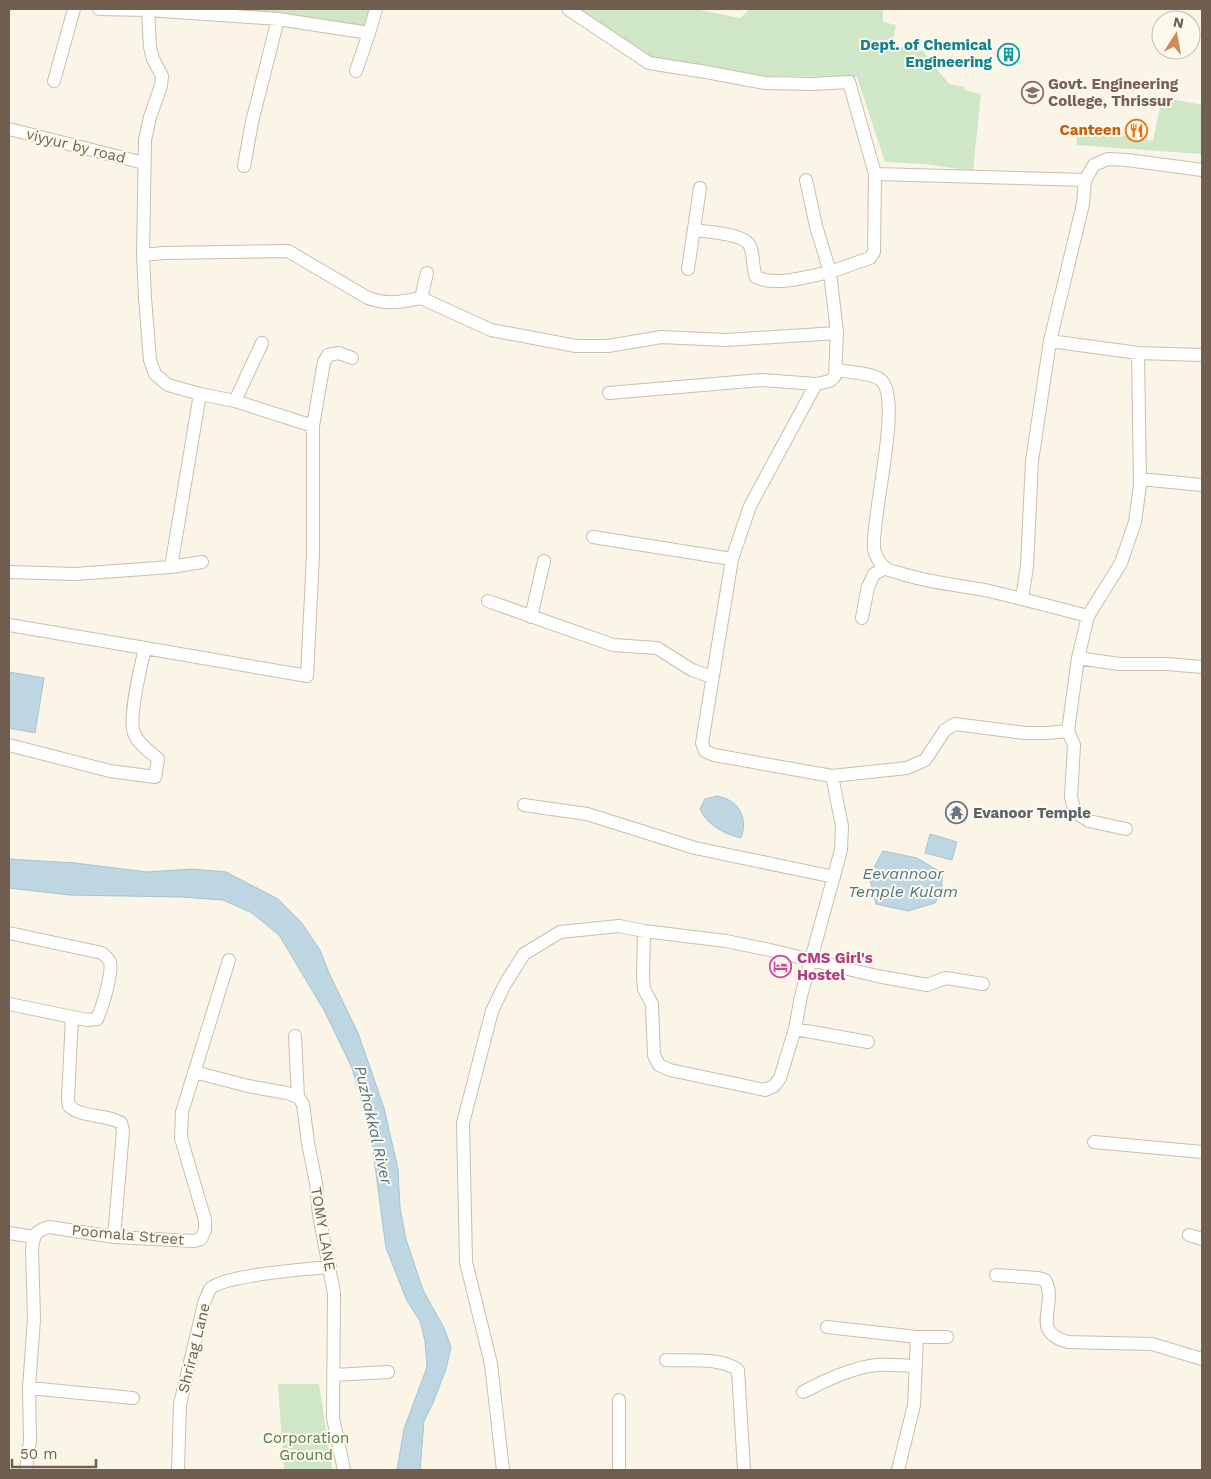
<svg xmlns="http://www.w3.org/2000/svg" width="1211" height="1479" font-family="'Work Sans',sans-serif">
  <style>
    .green { fill: #cfe6c7 }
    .water { fill: #bdd6e1; stroke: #a5c4d1 }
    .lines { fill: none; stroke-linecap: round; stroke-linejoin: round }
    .street-casing { stroke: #cabeae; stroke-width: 14 }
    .street { stroke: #fff; stroke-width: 12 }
    .labels { text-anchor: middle; stroke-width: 4; stroke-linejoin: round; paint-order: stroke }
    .culture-label { font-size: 15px; font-weight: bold; fill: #0d838f; stroke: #fdf9ed; text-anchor: end }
    .education-label { font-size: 15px; font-weight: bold; fill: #785e54; stroke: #fdf9ed; text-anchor: start }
    .food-label { font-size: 15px; font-weight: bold; fill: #c56008; stroke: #fdf9ed; text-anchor: end }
    .street-label { font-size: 15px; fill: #705f4e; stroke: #fdf9ed }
    .worship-label { font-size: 15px; font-weight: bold; fill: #5b616d; stroke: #fdf9ed; text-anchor: start }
    .hotel-label { font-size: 15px; font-weight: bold; fill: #b23c85; stroke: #fdf9ed; text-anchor: start }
    .park-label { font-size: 15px; fill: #527a4b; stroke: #fdf9ed }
    .water-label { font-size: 16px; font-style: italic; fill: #4e7587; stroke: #fdf9ed }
  </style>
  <rect width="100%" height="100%" fill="#faf5e7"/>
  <!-- green -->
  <path class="green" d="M 188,9 L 370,9 L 369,22 L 363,29 Z
    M 577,9 L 694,9 L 740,18 L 750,9 L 883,9 L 883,22 L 896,25 L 892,45 L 923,51 L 949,84 L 965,87 L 964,90 L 981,94 L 973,171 L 924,164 L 885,162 L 857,77 L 759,76 L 651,60 Z
    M 1162,97 L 1202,105 L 1202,154 L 1076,145 L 1079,128 L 1153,141 Z
    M 278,1384 L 319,1384 L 332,1470 L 284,1470 Z"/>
  <!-- water -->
  <path class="water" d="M 9,672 L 44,678 L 35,733 L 9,728 Z
    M 717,796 C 722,797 728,799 732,802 C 744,810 746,826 741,838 C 724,834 707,825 700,809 L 705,799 Z
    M 930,834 L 957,842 L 952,860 L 925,853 Z
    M 883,851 L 917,858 L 942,873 L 942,891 L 935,903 L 908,911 L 876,904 L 869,876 Z
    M 9,859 L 75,863 L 147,872 L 192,869 L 226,872 L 278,899 L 301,922 L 320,950 L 329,973 L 358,1033 L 384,1108 L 398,1169 L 400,1208 L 406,1239 L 423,1290 L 444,1328 L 451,1347 L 446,1369 L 433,1403 L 424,1421 L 420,1470 L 397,1470 L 404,1429 L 427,1367 L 425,1341 L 420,1321 L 407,1301 L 386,1248 L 371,1136 L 352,1068 L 325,1012 L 279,935 L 252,913 L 223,900 L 181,897 L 70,895 L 9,888 Z"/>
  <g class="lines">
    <defs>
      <path id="street" d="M 99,9 L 148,10 L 278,19 L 369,33 L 376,9
        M 568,9 L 649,63 L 706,72 L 765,83 L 813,84 L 849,82 L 875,174 L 1085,180
        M 148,10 L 150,47 L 153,59 L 162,76 L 161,86 L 150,117 L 145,140 L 143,255 L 145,298 L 150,360 L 155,374 L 168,385 L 200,394
        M 356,71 L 369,33
        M 54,81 L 74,9
        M 9,129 L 144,163
        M 244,166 L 252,122 L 278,19
        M 694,230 C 707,232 744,233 750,246 C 754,255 752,267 756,277 C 776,287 809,276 830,272 L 816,226 L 806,180
        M 143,255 L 164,253 L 288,251 L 368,298 C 389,305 400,302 421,298
        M 688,269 L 700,188
        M 427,273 L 421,298 L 491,330 L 576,346 L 608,346 L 661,337 L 726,340 L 837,333
        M 1050,341 L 1138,353 L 1202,355
        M 837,370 C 848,372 873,373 881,380 C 903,399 871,517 874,549 C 875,555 880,564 885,568 C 889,571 895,572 899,573 C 927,582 956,585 985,590 C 997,593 1010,596 1022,599
        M 609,393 L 761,380 L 816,384
        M 235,401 L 262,343
        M 1140,479 L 1202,485
        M 593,537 L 732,559
        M 171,567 L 200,394 L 235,401 L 313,426 L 324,362 L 328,355 L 339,353 L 352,358
        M 9,572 L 75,574 L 171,567 L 202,562
        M 488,601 L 613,645 L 657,648 L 692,670 L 712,677
        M 1088,616 L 1121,563 L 1135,522 L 1140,485 L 1138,353
        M 531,617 L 544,561
        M 862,618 L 868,587 L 874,574 L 886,568
        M 9,625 L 145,648
        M 1078,658 L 1088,616 L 1022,599 L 1027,566 L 1032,461 L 1050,341 L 1083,204 L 1085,180 L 1094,165 L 1108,159 L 1127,160 L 1202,170
        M 1068,731 L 1074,745 L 1071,797 L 1075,812 L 1089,821 L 1126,829
        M 9,745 L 110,771 L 155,777 L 158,759 C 149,751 138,744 134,733 C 128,718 141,665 145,648 L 307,676 L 313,555 L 313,426
        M 832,776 L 714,755 L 705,751 L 702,743 L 732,559 L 750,506 L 816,384 L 830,381 L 835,376 L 837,333 L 830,272 L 870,258 L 874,252 L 875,174
        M 524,805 L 587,814 L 695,848 L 834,877
        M 644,931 L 643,976 L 644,989 L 652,1004 L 654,1055 L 659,1065 L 670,1070 L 765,1090 L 774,1086 L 780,1078 L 795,1029 L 868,1042
        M 9,933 L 102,953 C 105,956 108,958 110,962 C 113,973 102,1008 97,1019 L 87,1020 L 9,1004
        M 72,1017 L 68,1098 L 69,1106 C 84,1119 105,1113 121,1123 L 123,1131 L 114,1237
        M 795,1029 L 801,996 L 841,850 L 842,826 L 832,776 L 907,768 L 925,760 L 945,730 L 955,724 L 1025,733 L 1047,733 L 1068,731 L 1078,658 L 1119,664 L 1167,664 L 1202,667
        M 295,1036 L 298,1097
        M 194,1072 L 248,1086 L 287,1093 L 298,1097 L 303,1104 L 308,1143 L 316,1183 L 319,1215 L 334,1293 L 333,1418 L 344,1470
        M 1094,1142 L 1202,1152
        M 9,1233 L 34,1237
        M 1189,1235 L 1202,1239
        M 996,1275 L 1038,1278 L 1045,1280 C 1059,1305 1028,1331 1068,1342 L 1152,1344 L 1202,1359
        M 827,1327 L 917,1337
        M 666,1360 C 688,1361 721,1357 738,1370 L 744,1470
        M 334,1375 L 388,1372
        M 29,1388 L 133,1398
        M 803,1392 C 823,1381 854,1367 877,1365 C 889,1364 903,1366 916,1366
        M 619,1400 L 619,1470
        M 26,1470 L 30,1440 L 29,1388 L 34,1319 L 32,1248 C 34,1235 35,1231 49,1227 L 114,1237 L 194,1241 L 201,1239 L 205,1230 L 205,1220 L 181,1138 L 182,1112 L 229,960
        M 178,1470 L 180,1404 L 205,1300 C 207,1297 208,1292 210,1289 C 223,1275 308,1269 330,1267
        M 503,1470 L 491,1364 L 466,1262 L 463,1123 L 492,1011 L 505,984 L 524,954 L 560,932 L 619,926 L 644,931 L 726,941 L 770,950 L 877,976 L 927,985 L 946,978 L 983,984
        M 898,1470 L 914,1405 L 917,1337 L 947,1337"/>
    </defs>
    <!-- street casing -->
    <use href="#street" class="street-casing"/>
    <!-- street -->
    <use href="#street" class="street"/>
  </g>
  <!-- icons -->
  <defs>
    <symbol id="building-ring" viewBox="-11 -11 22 22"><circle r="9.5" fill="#fdf9ed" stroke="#0f9aa8" stroke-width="1.5"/><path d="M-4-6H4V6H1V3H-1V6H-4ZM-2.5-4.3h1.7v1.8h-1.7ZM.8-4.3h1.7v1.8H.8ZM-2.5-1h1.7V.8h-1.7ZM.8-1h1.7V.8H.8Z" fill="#0f9aa8"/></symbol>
    <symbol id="university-ring" viewBox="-11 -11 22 22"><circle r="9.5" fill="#fdf9ed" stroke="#8d6e63" stroke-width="1.5"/><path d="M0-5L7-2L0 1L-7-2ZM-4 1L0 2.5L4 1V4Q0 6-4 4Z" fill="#8d6e63"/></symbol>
    <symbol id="restaurant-ring" viewBox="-11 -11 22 22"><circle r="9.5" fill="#fdf9ed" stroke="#e8710a" stroke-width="1.5"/><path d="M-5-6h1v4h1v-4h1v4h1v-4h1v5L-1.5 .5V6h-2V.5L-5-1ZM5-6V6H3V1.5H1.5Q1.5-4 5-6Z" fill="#e8710a"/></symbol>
    <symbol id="temple-ring" viewBox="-11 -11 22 22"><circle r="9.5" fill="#fdf9ed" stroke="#6b7280" stroke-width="1.5"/><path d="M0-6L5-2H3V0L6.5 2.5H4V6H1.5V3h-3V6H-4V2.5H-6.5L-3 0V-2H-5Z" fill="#6b7280"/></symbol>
    <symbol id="hotel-ring" viewBox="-11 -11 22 22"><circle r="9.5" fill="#fdf9ed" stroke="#d1479c" stroke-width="1.5"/><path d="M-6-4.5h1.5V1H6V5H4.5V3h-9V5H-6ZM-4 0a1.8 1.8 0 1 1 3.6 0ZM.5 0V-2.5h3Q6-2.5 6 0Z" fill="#d1479c"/></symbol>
  </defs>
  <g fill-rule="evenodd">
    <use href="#building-ring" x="996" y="42" width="25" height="25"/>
    <use href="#university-ring" x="1020" y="80" width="25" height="25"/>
    <use href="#restaurant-ring" x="1124" y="118" width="25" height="25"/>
    <use href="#temple-ring" x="944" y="800" width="25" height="25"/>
    <use href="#hotel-ring" x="768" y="954" width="25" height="25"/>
  </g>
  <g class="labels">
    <!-- culture labels -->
    <g class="culture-label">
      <text x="992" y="50">Dept. of Chemical<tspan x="992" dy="17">Engineering</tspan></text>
    </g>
    <!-- education labels -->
    <g class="education-label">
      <text x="1048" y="89">Govt. Engineering<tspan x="1048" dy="17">College, Thrissur</tspan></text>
    </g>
    <!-- food labels -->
    <g class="food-label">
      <text x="1121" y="135">Canteen</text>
    </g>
    <!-- street labels -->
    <g class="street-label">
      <text transform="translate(76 146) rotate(14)" y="5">viyyur by road</text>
      <text transform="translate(323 1229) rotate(80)" y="5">TOMY LANE</text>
      <text transform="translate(128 1235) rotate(5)" y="5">Poomala Street</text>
      <text transform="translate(194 1348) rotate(-76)" y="5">Shrirag Lane</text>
    </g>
    <!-- worship labels -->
    <g class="worship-label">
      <text x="973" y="818">Evanoor Temple</text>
    </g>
    <!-- hotel labels -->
    <g class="hotel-label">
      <text x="797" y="963">CMS Girl's<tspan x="797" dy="17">Hostel</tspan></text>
    </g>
    <!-- park labels -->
    <g class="park-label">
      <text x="306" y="1443">Corporation<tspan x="306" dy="17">Ground</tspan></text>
    </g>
    <!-- water labels -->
    <g class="water-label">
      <text x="903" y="879">Eevannoor<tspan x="903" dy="18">Temple Kulam</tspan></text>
      <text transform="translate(374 1125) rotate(77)" y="6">Puzhakkal River</text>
    </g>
  </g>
  <!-- border -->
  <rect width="1211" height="1479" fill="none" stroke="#705f4e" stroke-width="20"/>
  <!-- north arrow -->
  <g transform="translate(1176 35) rotate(11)"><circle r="24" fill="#fdf9ed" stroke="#c5bbad"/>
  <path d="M0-4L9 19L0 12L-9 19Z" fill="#d5885a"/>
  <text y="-8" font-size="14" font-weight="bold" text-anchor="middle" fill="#705f4e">N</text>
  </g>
  <!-- scale -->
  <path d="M12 1459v8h84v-8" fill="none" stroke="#705f4e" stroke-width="2.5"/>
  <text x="20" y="1459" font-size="15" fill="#705f4e" stroke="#fdf9ed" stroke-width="4" paint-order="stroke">50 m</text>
</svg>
